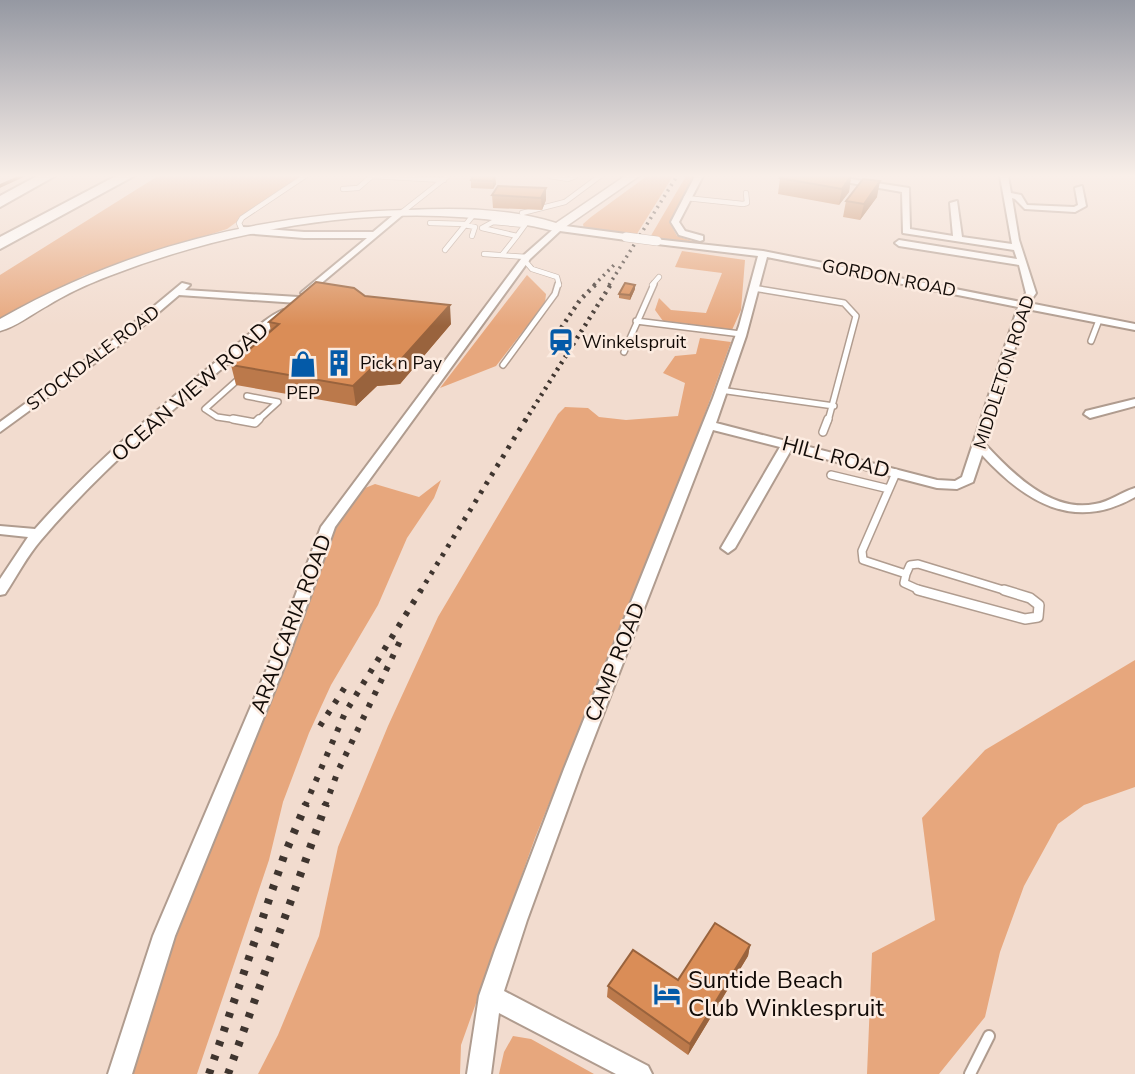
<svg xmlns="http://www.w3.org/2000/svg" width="1135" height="1074" font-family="'Nunito Sans',sans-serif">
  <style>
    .green { fill: #e7a77d }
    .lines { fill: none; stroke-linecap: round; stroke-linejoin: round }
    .stream { stroke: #875029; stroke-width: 3.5 }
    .lane-far4-casing { stroke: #b09c8f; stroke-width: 6 }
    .lane-far3-casing { stroke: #b09c8f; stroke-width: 8 }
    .lane-far2-casing { stroke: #b09c8f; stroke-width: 10 }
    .lane-far1-casing { stroke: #b09c8f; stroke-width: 12 }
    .lane-casing { stroke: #b09c8f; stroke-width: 14 }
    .street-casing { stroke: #b09c8f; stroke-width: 4 }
    .primary-casing { stroke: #b09c8f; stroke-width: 3 }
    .highway-casing { stroke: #b09c8f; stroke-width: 4 }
    .lane-far4 { stroke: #fff; stroke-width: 4.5 }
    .lane-far3 { stroke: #fff; stroke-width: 5 }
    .lane-far2 { stroke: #fff; stroke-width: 7 }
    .lane-far1 { stroke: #fff; stroke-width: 9 }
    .lane { stroke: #fff; stroke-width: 10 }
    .street { fill: #fff; fill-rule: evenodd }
    .primary { fill: #fff; fill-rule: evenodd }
    .highway { fill: #fff; fill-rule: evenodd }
    .rail-far4 { stroke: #3f352f; stroke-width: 3.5; stroke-dasharray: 2 4.5; stroke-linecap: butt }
    .rail-far3 { stroke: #3f352f; stroke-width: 4.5; stroke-dasharray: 2.5 5; stroke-linecap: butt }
    .rail-far2 { stroke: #3f352f; stroke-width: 5; stroke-dasharray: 3.5 7; stroke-linecap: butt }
    .rail-far1 { stroke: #3f352f; stroke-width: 6; stroke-dasharray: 4.5 9; stroke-linecap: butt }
    .rail { stroke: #3f352f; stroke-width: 8; stroke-dasharray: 5 10; stroke-linecap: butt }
    .street-bridge-casing { stroke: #b09c8f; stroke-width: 10; stroke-linecap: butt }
    .street-bridge { stroke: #fff; stroke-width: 9 }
    .wall { fill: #bb794b }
    .shaded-wall { fill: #99633d }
    .building { fill: #da8d57; stroke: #99633d; stroke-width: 2 }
    .labels { text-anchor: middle; stroke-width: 5; stroke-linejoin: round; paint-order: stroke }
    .far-street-label { font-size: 18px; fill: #120b07; stroke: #fcebe0 }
    .far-poi-label { font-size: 18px; fill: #120b07; stroke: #fcebe0; text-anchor: start }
    .street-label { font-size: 21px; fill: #120b07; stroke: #fcebe0 }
    .near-poi-label { font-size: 24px; fill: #120b07; stroke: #fcebe0; text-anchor: start }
  </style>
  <rect width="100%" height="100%" fill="#f2dccf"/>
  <!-- green -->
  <path class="green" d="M 158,176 L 300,176 L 227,229 L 83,276 L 0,322 L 0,275 Z
    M 647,176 L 673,176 L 635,237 L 584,229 L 583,224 L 591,217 Z
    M 686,176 L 696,176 L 670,223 L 677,236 L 701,244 L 649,239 Z
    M 682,251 L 745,260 L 741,310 L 732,330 L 663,321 L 655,310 L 659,298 L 671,310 L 706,313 L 722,273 L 675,267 Z
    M 527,275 L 546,294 L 545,303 L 496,366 L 440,388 Z
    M 700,338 L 731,342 L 682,477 L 535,838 L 461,1045 L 460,1074 L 258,1074 L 278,1035 L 319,936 L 338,847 L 388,726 L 438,617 L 558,414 L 565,407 L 588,408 L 599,417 L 626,420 L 678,416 L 685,383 L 663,373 L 675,356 L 696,354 Z
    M 441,480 L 434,498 L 407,538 L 378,605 L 331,685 L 309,733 L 283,802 L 269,860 L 197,1074 L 133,1074 L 175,940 L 304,617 L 334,531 L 365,488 L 375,484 L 419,497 Z
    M 1135,660 L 1135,787 L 1084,805 L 1058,824 L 1024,886 L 1000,952 L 985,1017 L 939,1074 L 867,1074 L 872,953 L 935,920 L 922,818 L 985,750 Z
    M 513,1036 L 531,1039 L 594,1074 L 499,1074 L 504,1052 Z"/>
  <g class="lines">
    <!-- stream -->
    <path class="stream" d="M 0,186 L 22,176"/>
    <defs>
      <path id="lane-far4" d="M 550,176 L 568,179 L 576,176
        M 343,189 L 358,188 L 372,176 L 444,180
        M 686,198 L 743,204 L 747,203 L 746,193
        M 401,213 L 448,176
        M 522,213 L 565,202 L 600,176
        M 493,222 L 525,225 L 517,236 L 482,228 Z
        M 430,223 L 465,224
        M 464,225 L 475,227 L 472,236
        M 242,230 L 239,223 L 242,218 L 305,176
        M 445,250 L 475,213
        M 484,254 L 527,257 L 526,262 L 532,269 L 557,277 L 559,285
        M 502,255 L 517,236
        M 652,285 L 659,277"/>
      <path id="lane-far3" d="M 753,288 L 844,303 L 856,316 L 828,421
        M 636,321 L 741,334
        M 1091,341 L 1099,320
        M 624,352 L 654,284
        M 503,365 L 555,294 L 558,284
        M 242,376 L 205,409 L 217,417 L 244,421
        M 720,390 L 834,406
        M 247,396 L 278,402 L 257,421"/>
      <path id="lane-far2" d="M 233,419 L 255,423 L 259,419
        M 823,432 L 828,419
        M 896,473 L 862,551 L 863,560 L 906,574
        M 831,475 L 889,489
        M 906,574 L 904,583 L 924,592
        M 906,574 L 910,565 L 918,564 L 1010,592"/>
      <path id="lane-far1" d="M 918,590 L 1025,619 L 1038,617 L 1039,605 L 1030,598 L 1004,590"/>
      <path id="lane" d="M 970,1074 L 989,1036"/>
      <path id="street" d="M 695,176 L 703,176 L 679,222 L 685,231 L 703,236 L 703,240 L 700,241 L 679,235 L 671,222 Z
        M 811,176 L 831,176 L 909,188 L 910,229 L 953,236 L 950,203 L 957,201 L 962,237 L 1012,244 L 1000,176 L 1008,176 L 1011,193 L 1021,195 L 1027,205 L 1074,207 L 1078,205 L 1075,188 L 1082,186 L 1086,206 L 1075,212 L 1025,209 L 1015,199 L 1012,198 L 1019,240 L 1036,293 L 1029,303 L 1135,324 L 1135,330 L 1027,309 L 985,444 C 1012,473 1051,513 1095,504 C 1110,502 1121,492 1135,488 L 1135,497 C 1074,532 1025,502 982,455 L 973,482 L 957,489 L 937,488 L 791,450 L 735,548 L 728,553 L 721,548 L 780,447 L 713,430 L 582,769 L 527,920 L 504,991 L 648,1066 L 652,1074 L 616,1074 L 499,1013 L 491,1074 L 467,1074 L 479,996 L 495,950 L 564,769 L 713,398 L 739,326 L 758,256 L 657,244 L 653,241 L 654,239 L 763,251 L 1021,302 L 1026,293 L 1019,265 L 899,246 L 895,243 L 899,240 L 1017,259 L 1014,250 L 903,233 L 902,192 ZM 767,257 L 1018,307 L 962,477 L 955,481 L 937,480 L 716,423 L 746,336 Z
        M 398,211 L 405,213 L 306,296 L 301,293 L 303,291 L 367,238 L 304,238 L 243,233 L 239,230 L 243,227 L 304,232 L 373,232 Z
        M 558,225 L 626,234 L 630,237 L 626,240 L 560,231 L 530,259 L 335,527 L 291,650 L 175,936 L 132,1074 L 108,1074 L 153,936 L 275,650 L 321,527 L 524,255 Z
        M 182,283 L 190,285 L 185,290 L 298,297 L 303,300 L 298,303 L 179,295 L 125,341 L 0,432 L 0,422 L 117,337 Z
        M 283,310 L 288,313 L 287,315 C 201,386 113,455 41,540 C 27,556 17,576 5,594 L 0,595 L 0,579 L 28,537 L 0,534 L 0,526 L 35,529 C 93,463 160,407 228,352 C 244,340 265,317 283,310 Z
        M 1135,399 L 1135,406 L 1090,418 L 1084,414 L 1086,411 Z"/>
      <path id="primary" d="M 625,176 L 639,176 L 558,232 C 414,196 246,223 109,276 C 88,284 66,294 47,306 C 32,314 16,327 0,331 L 0,319 C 127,247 263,213 408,210 C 458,208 508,208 556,223 Z"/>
      <path id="highway" d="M 37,176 L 55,176 L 0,207 L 0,196 Z
        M 116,176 L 134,176 L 0,249 L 0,237 Z"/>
    </defs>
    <!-- lane-far4 casing -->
    <use href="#lane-far4" class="lane-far4-casing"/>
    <!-- lane-far3 casing -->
    <use href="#lane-far3" class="lane-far3-casing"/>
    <!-- lane-far2 casing -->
    <use href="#lane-far2" class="lane-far2-casing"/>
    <!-- lane-far1 casing -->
    <use href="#lane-far1" class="lane-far1-casing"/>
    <!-- lane casing -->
    <use href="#lane" class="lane-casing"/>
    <!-- street casing -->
    <use href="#street" class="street-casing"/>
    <!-- primary casing -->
    <use href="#primary" class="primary-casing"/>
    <!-- highway casing -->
    <use href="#highway" class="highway-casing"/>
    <!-- lane-far4 -->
    <use href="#lane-far4" class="lane-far4"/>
    <!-- lane-far3 -->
    <use href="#lane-far3" class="lane-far3"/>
    <!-- lane-far2 -->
    <use href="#lane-far2" class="lane-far2"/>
    <!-- lane-far1 -->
    <use href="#lane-far1" class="lane-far1"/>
    <!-- lane -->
    <use href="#lane" class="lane"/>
    <!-- street -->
    <use href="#street" class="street"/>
    <!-- primary -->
    <use href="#primary" class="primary"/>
    <!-- highway -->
    <use href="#highway" class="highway"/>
    <!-- rail-far4 -->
    <path class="rail-far4" d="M 594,285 L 614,265
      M 609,285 L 677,176"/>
    <!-- rail-far3 -->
    <path class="rail-far3" d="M 557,334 L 580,300 L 596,284
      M 525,421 L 611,284"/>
    <!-- rail-far2 -->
    <path class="rail-far2" d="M 420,592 L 526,419"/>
    <!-- rail-far1 -->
    <path class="rail-far1" d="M 320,726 L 347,684
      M 305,806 L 345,713 L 421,590
      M 325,806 L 338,771 L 401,639"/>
    <!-- rail -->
    <path class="rail" d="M 209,1074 L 284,856 L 306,804
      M 228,1074 L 326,804"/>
    <defs>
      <path id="street-bridge" d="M 626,237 L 657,241"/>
    </defs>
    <!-- street-bridge casing -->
    <use href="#street-bridge" class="street-bridge-casing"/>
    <!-- street-bridge -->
    <use href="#street-bridge" class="street-bridge"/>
  </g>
  <!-- wall -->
  <path class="wall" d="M 495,176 L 496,184 L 493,189 L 471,188 L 471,180 Z
    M 851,176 L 849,192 L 839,205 L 778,194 L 780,178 Z
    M 546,188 L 546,200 L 542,210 L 493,208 L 492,195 Z
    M 877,197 L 860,220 L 843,217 L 846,201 Z
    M 635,289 L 630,300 L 619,298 L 619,294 Z
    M 365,296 L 451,324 L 400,384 L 377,386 L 356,406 L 236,385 L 231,365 L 271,331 L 269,322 Z
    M 750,945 L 748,956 L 688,1055 L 607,997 L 608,986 L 678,980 Z"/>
  <!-- shaded-wall -->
  <path class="shaded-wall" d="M 495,176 L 496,184 L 493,189 L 493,181 Z
    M 851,176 L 849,192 L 839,205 L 842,189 Z
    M 880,181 L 877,197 L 860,220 L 864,204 Z
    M 546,188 L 546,200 L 542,210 L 541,198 Z
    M 635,285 L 635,289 L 630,300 L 630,295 Z
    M 450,305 L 451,324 L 400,384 L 377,386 L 356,406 L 353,386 L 374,366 Z
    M 750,945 L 748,956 L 688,1055 L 690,1044 Z"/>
  <!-- building -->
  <path class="building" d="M 473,176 L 495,176 L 493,181 L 471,180 Z
    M 782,176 L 851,176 L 842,189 L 780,178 Z
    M 863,179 L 880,181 L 864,204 L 846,201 Z
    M 498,186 L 546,188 L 541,198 L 492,195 Z
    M 316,282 L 354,288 L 365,296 L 450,305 L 397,364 L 374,366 L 353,386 L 231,365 L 279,324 L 269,322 Z
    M 625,283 L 635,285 L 630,295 L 619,294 Z
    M 715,923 L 750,945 L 690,1044 L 608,986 L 633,950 L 678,980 Z"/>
  <!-- sky -->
  <linearGradient id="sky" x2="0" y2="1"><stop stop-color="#9598a2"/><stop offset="0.54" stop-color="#f9efe9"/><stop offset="1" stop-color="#f9efe9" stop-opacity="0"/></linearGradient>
  <rect width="1135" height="326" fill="url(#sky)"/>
  <!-- icons -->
  <defs>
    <symbol id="station-bare" viewBox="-9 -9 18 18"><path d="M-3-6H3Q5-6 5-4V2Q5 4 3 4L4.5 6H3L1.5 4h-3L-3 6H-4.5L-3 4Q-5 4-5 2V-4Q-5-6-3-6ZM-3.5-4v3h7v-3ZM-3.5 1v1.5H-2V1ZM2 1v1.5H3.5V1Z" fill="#045aa8" stroke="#fcebe0" stroke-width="2.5" paint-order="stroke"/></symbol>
    <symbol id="building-bare" viewBox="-9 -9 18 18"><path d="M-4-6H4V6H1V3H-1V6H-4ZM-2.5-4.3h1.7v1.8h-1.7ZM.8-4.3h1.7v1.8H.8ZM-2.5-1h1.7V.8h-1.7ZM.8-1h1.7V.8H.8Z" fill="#045aa8" stroke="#fcebe0" stroke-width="2.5" paint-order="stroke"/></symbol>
    <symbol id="shop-bare" viewBox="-9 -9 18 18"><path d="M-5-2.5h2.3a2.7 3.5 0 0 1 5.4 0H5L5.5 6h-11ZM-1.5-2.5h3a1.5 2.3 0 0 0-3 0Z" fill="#045aa8" stroke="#fcebe0" stroke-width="2.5" paint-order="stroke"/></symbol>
    <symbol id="hotel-bare" viewBox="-9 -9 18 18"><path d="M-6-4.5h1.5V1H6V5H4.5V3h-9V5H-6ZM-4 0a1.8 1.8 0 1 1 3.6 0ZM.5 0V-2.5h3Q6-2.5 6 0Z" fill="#045aa8" stroke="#fcebe0" stroke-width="2.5" paint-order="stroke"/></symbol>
  </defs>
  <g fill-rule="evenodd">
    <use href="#station-bare" x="542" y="323" width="38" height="38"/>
    <use href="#building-bare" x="320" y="344" width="38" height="38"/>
    <use href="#shop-bare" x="284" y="345" width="38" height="38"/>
    <use href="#hotel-bare" x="648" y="975" width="38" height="38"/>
  </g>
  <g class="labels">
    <!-- far-street labels -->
    <g class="far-street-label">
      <text transform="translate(889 278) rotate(11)" y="6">GORDON ROAD</text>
      <text transform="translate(93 358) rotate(-37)" y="6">STOCKDALE ROAD</text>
      <text transform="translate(1004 372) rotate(-72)" y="6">MIDDLETON ROAD</text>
    </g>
    <!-- far-poi labels -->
    <g class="far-poi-label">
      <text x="582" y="348">Winkelspruit</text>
      <text x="360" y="369">Pick n Pay</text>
      <text x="303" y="399" text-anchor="middle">PEP</text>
    </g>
    <!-- street labels -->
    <g class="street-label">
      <text transform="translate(190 392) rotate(-41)" y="7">OCEAN VIEW ROAD</text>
      <text transform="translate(836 457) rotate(15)" y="7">HILL ROAD</text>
      <text transform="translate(291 624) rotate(-69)" y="7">ARAUCARIA ROAD</text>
      <text transform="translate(615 662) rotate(-68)" y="7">CAMP ROAD</text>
    </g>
    <!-- near-poi labels -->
    <g class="near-poi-label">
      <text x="688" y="988">Suntide Beach<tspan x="688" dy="28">Club Winklespruit</tspan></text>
    </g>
  </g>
</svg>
